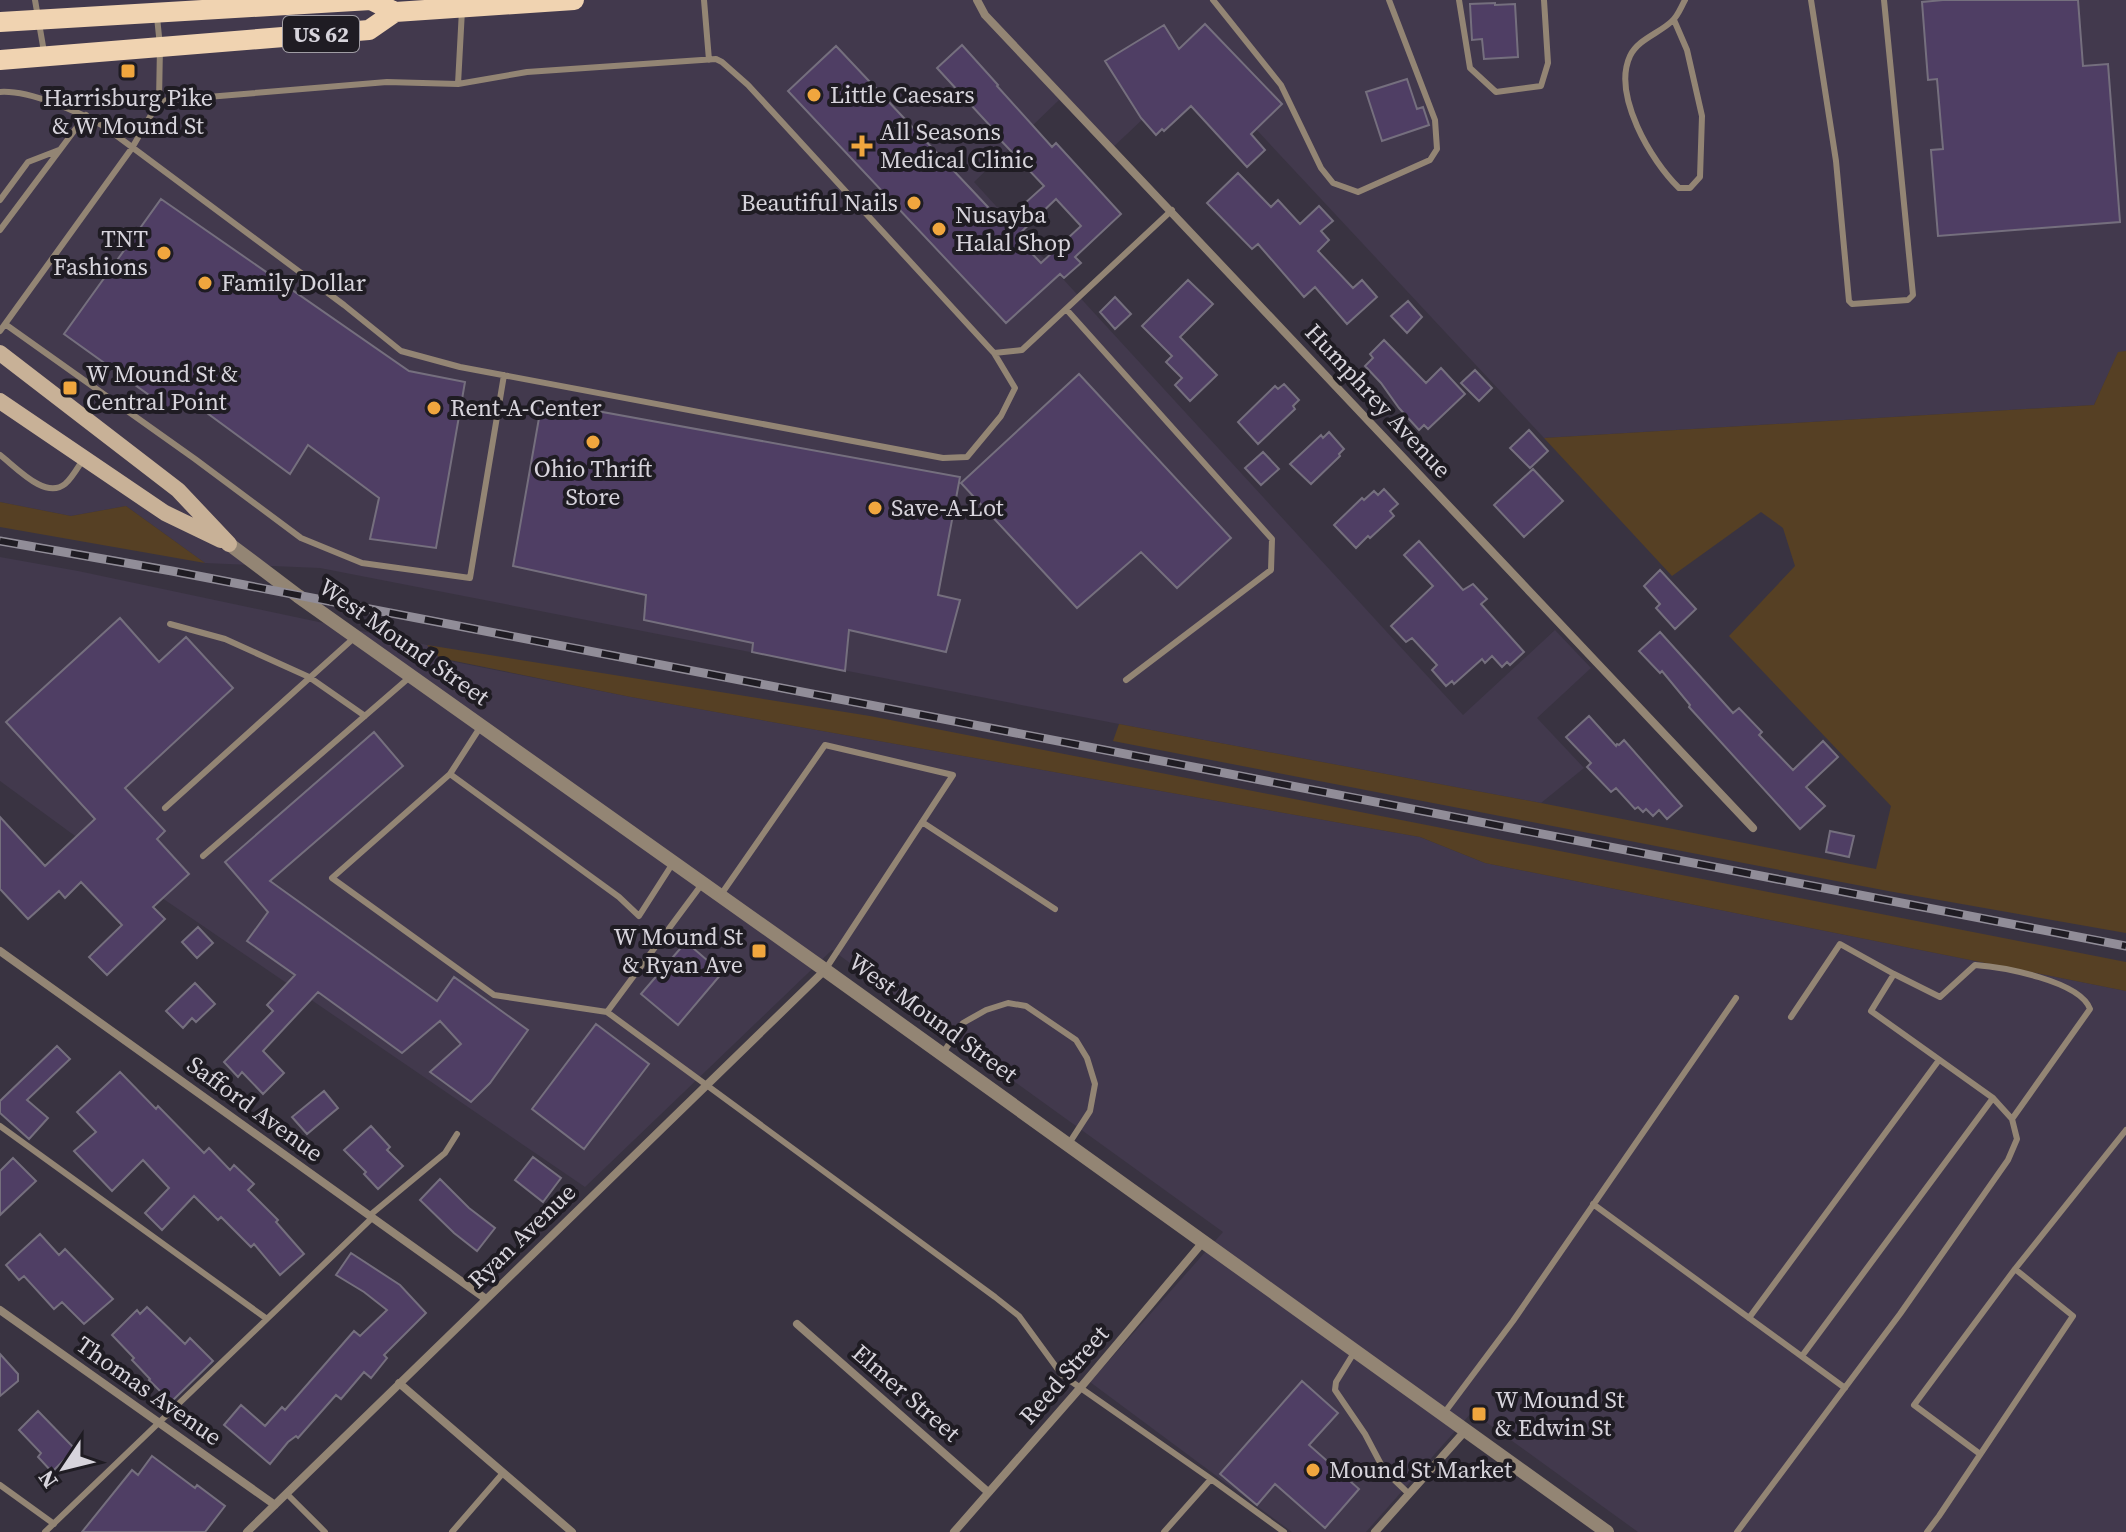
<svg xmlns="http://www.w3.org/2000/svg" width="2126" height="1532" font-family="'Source Serif 4',serif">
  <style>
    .built { fill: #42394d }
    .green { fill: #564024 }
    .building { fill: #4f3e64; stroke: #756f7e; stroke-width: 2; fill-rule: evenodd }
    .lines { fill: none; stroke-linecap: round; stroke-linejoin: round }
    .service { stroke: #938574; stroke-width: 6 }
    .minor { stroke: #938574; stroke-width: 8 }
    .tertiary { stroke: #938574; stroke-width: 14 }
    .secondary { stroke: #c8b197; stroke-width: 16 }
    .primary { stroke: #f0d3b1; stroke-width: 20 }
    .rail-casing { stroke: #918d98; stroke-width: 9 }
    .rail { stroke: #1f1c23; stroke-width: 6; stroke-dasharray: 18; stroke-linecap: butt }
    .poi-dot { fill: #f0a63e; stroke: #1f1c23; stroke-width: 3 }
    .labels { text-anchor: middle; stroke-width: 8; stroke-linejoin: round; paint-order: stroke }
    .shield { fill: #1f1c23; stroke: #a09da4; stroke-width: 2 }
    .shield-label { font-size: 22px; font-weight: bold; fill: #d7d4dc }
    .poi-label { font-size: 24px; fill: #d7d4dc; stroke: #1f1c23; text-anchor: start }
    .street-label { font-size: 24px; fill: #d7d4dc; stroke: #1f1c23 }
  </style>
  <rect width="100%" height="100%" fill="#393341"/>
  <!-- built -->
  <path class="built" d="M 0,0 L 2126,0 L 2126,351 L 2118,353 L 2094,405 L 1544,438 L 1198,67 L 1109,151 L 1059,100 L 974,182 L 1463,715 L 1555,630 L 1591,668 L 1537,718 L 1584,768 L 1541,803 L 1119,724 L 320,568 L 205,563 L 126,506 L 71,516 L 0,502 Z
    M 0,557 L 78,571 L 427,645 L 440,659 L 631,697 L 1420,837 L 1485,863 L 2126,991 L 2126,1532 L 1638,1532 L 1472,1412 L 1366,1532 L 1292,1532 L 1090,1382 L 1223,1232 L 832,950 L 585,1187 L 127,874 L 0,781 Z"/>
  <!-- green -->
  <path class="green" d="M 2126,351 L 2126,933 L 1888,891 L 1113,741 L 1119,724 L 1541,803 L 1876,869 L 1891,806 L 1729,636 L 1795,566 L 1783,528 L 1761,512 L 1672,576 L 1544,438 L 2094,405 L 2118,352 Z
    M 0,502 L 71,516 L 126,506 L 205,563 L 0,527 Z
    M 427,645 L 870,716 L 2126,962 L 2126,991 L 1485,863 L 1420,837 L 631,697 L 440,658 Z"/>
  <!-- building -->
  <path class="building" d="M 1943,0 L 2078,0 L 2083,66 L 2108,64 L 2120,222 L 1938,236 L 1931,150 L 1943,149 L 1937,79 L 1928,80 L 1922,2 Z
    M 1495,3 L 1495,5 L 1515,4 L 1518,57 L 1484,59 L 1482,39 L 1472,40 L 1470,4 Z
    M 1205,24 L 1282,104 L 1251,134 L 1265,150 L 1247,167 L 1191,106 L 1164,131 L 1162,129 L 1156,135 L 1141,118 L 1105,61 L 1164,25 L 1179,49 Z
    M 962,45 L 998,85 L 997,86 L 1052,147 L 1056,143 L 1121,214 L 1075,257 L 1081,263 L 1064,278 L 1060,274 L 1006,323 L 788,91 L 836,46 L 1003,223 L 1044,186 L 992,131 L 994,130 L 937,68 ZM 1056,199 L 1081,226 L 1041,263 L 1016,237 Z
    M 1407,79 L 1417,109 L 1423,107 L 1429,125 L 1382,141 L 1366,92 Z
    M 1238,173 L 1271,207 L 1278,200 L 1300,224 L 1319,206 L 1333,221 L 1321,231 L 1329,240 L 1318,251 L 1353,288 L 1362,280 L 1377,297 L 1347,324 L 1315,287 L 1304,297 L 1258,244 L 1252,249 L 1207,203 Z
    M 161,199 L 409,371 L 465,382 L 436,548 L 370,539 L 379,498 L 308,445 L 290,474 L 181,394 L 170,410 L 64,334 Z
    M 1188,280 L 1213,304 L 1180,337 L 1217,375 L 1190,401 L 1175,385 L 1182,378 L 1166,362 L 1172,356 L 1142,326 Z
    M 1115,297 L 1131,314 L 1115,329 L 1100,312 Z
    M 1408,301 L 1422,317 L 1407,333 L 1391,316 Z
    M 1384,340 L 1426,383 L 1441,368 L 1465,394 L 1428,429 L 1424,425 L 1419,430 L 1399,408 L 1381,383 L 1365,366 L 1373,358 L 1370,354 Z
    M 1475,370 L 1492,388 L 1479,401 L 1461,383 Z
    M 1079,374 L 1231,538 L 1177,588 L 1141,552 L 1077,608 L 961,483 Z
    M 1284,384 L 1299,400 L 1293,406 L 1295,409 L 1258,444 L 1238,422 L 1275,386 L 1278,389 Z
    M 542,401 L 960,477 L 938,595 L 960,600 L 946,652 L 849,630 L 845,671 L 752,652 L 753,643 L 644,620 L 646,595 L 513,566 Z
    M 1529,430 L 1548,451 L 1530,468 L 1510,448 Z
    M 1329,432 L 1344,449 L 1339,454 L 1340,456 L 1311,484 L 1290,464 L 1321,435 L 1323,438 Z
    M 1263,452 L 1279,469 L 1261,485 L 1245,468 Z
    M 1533,469 L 1563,501 L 1524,537 L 1494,505 Z
    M 1384,489 L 1398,504 L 1390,511 L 1394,516 L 1370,538 L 1368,536 L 1356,548 L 1334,525 L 1362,498 L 1364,500 L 1374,491 L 1378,495 Z
    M 1419,541 L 1463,590 L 1473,584 L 1487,599 L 1481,604 L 1524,652 L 1510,665 L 1507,662 L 1502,667 L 1492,656 L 1485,663 L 1482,659 L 1454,684 L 1452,681 L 1446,686 L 1432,670 L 1437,665 L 1412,638 L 1406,642 L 1391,626 L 1433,586 L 1404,555 Z
    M 1660,570 L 1696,609 L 1675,629 L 1656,608 L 1660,604 L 1644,586 Z
    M 120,618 L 159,662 L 186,637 L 233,688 L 125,788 L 165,831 L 157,839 L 189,874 L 153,907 L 165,919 L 107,975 L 89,957 L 122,925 L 81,882 L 65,898 L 59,891 L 28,919 L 0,889 L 0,817 L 45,866 L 95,819 L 6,722 Z
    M 1660,632 L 1733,713 L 1739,708 L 1762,732 L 1759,735 L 1793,770 L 1823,741 L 1838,757 L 1806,787 L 1825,806 L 1800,829 L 1689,707 L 1690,705 L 1662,671 L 1660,673 L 1639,651 Z
    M 1589,716 L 1616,746 L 1617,744 L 1619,745 L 1624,740 L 1682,806 L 1667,819 L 1659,810 L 1653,816 L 1646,809 L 1643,812 L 1638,807 L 1635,809 L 1616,788 L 1611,792 L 1587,767 L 1591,763 L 1566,737 Z
    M 374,732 L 403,766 L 270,881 L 437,1001 L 454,977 L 528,1030 L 490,1083 L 471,1102 L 430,1072 L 461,1044 L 440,1021 L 402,1053 L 318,992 L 263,1051 L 284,1073 L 263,1094 L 242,1072 L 238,1077 L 224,1062 L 273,1011 L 267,1005 L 295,975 L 247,941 L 268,912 L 225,862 Z
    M 1830,831 L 1854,836 L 1849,857 L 1826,852 Z
    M 198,927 L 213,943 L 197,958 L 182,942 Z
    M 686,942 L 722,973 L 678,1025 L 641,994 Z
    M 195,983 L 215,1004 L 196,1022 L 192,1018 L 183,1028 L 166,1011 Z
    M 596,1024 L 649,1064 L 584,1149 L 532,1109 Z
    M 57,1046 L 70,1059 L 27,1100 L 48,1118 L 29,1139 L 0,1113 L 0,1101 Z
    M 120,1072 L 156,1109 L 158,1106 L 204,1153 L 209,1148 L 230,1170 L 234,1165 L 254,1184 L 248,1190 L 278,1220 L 276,1222 L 304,1254 L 280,1275 L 254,1244 L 251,1247 L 221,1217 L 218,1220 L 194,1196 L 162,1230 L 145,1213 L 169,1188 L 143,1160 L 112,1191 L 74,1151 L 96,1132 L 77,1112 Z
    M 324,1091 L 338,1108 L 307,1134 L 292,1117 Z
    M 371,1126 L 390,1147 L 387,1150 L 403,1166 L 378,1189 L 364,1174 L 366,1172 L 344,1150 Z
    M 533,1157 L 561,1178 L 543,1202 L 515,1180 Z
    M 13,1158 L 36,1181 L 0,1215 L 0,1171 Z
    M 440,1179 L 469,1208 L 495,1228 L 477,1251 L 454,1233 L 420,1200 Z
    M 40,1234 L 59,1255 L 65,1249 L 113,1299 L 84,1324 L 62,1302 L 54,1309 L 24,1276 L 19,1280 L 6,1265 Z
    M 351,1253 L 400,1285 L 426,1313 L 384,1355 L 387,1358 L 371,1378 L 364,1372 L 341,1399 L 336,1395 L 298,1438 L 296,1436 L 288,1442 L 270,1464 L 224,1425 L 241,1405 L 265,1426 L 282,1407 L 285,1410 L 354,1331 L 360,1336 L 387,1310 L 364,1292 L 336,1275 Z
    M 147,1307 L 185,1344 L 190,1338 L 213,1361 L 171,1402 L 149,1380 L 150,1379 L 132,1360 L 134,1358 L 112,1335 L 137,1310 L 140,1314 Z
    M 0,1354 L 18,1374 L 18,1381 L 0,1396 Z
    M 1302,1381 L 1338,1413 L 1309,1445 L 1359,1489 L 1325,1528 L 1275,1484 L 1257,1505 L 1220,1474 Z
    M 38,1411 L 75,1449 L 52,1472 L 38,1457 L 41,1453 L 19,1430 Z
    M 152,1456 L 195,1488 L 197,1485 L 225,1506 L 205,1532 L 82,1532 L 132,1470 L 138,1475 Z"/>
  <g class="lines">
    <!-- service -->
    <path class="service" d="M 35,0 L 44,52
      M 704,0 L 709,60
      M 1213,0 L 1281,85 L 1321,168 L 1333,183 L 1358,192 L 1430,160 L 1437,149 L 1435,120 L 1389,0
      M 1459,0 L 1470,68 L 1496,92 L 1541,86 L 1548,63 L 1544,0
      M 1811,0 L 1836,161 L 1849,301 L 1852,304 L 1908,300 L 1913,295 L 1884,0
      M 1674,20 L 1687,50 L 1702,116 L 1700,177 L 1690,188 L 1679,188 C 1651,161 1612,95 1630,56 C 1638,39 1660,33 1672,21 C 1678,16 1681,7 1685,0
      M 458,84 L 462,10
      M 0,92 C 29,90 80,112 105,127 L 344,305 L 401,351 L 460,367 L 943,458 L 967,457 L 1001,416 L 1015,388 L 994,353
      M 159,101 L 387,82 L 458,84 L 527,72 L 716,59 L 722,62 L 748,85 L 994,353 L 1022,350 L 1172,210
      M 0,200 L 28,162 L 59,150
      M 0,230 L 86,115
      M 1066,309 L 1272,539 L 1271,570 L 1126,680
      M 5,324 L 195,459 L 301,538 L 362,563 L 470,578 L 504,375
      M 0,331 L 132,148 L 159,101 L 160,46 L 157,17
      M 0,455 C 16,467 45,500 65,484 C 72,478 78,467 84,458
      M 170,624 L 225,639 L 309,677 L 365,716
      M 481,726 L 450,774 L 619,897 L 639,916 L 673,863
      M 450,774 L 332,878 L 494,995 L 607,1012
      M 165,808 L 355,637
      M 922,822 L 1055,909
      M 203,856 L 411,676
      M 702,884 L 607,1012 L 995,1297 L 1019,1316 L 1062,1375 L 1211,1479 L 1284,1532
      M 720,896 L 825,745 L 953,775 L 825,970
      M 1791,1017 L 1840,944 L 1894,974 L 1940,997 L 1975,965 C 2003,967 2080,981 2090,1009 L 2012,1119
      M 943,1053 L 963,1023 L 986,1010 L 1008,1003 L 1026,1006 L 1076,1040 L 1087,1058 L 1095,1084 L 1090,1111 L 1068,1145
      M 0,1126 L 267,1319
      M 1593,1204 L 1845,1388
      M 369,1216 L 445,1153 L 457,1134
      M 2015,1269 L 2126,1130
      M 1749,1318 L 1939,1060
      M 1355,1351 L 1336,1382 L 1335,1390 L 1365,1434 L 1384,1470 L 1409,1494
      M 1802,1356 L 1993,1098
      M 1445,1412 L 1513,1321 L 1736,998
      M 0,1485 L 54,1524
      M 287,1494 L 325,1532
      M 45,1532 L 372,1218
      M 452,1532 L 503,1473
      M 1164,1532 L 1211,1479
      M 1737,1532 L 1900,1314 L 2008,1160 L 2017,1139 L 2012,1119 L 1993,1098 L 1871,1011 L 1894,974
      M 1927,1532 L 1939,1516 L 2073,1316 L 2015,1269 L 1914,1405 L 1980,1454"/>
    <!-- minor -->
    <path class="minor" d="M 977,0 L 985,15 L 1753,828
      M 0,951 L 486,1299
      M 0,1310 L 275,1505
      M 797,1324 L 988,1492
      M 399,1383 L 572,1532
      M 247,1532 L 825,970
      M 954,1532 L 1081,1387 L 1203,1242
      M 1375,1532 L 1465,1431"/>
    <!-- tertiary -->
    <path class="tertiary" d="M 229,544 L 298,596 L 825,970 L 1607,1532"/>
    <!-- secondary -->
    <path class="secondary" d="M 0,353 L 178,490 L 229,544
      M 0,401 L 165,513 L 221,540"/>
    <!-- primary -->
    <path class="primary" d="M 0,22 L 371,0 L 395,12
      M 0,60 L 369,30 L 395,12 L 574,0"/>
    <defs>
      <path id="rail" d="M 0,541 L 172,571 L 2126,946"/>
    </defs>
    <!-- rail casing -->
    <use href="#rail" class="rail-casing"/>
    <!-- rail -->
    <use href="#rail" class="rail"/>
  </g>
  <!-- markers -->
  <g class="poi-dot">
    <rect x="120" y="63" width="16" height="16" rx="4"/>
    <circle cx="814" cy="95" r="8"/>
    <path d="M858 134h8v8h8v8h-8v8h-8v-8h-8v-8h8z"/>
    <circle cx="914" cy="203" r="8"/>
    <circle cx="939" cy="229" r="8"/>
    <circle cx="164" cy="253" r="8"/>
    <circle cx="205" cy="283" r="8"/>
    <rect x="62" y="380" width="16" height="16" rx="4"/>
    <circle cx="434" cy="408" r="8"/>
    <circle cx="593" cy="442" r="8"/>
    <circle cx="875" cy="508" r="8"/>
    <rect x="751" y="943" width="16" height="16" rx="4"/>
    <rect x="1471" y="1406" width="16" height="16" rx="4"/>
    <circle cx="1313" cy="1470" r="8"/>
  </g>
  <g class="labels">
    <!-- shield labels -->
    <rect class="shield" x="283" y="16" width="76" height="36" rx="6"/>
    <g class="shield-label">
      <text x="321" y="42">US 62</text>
    </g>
    <!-- poi labels -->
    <g class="poi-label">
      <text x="830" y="103">Little Caesars</text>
      <text x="128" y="106" text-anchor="middle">Harrisburg Pike<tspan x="128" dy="28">&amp; W Mound St</tspan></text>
      <text x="880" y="140">All Seasons<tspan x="880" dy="28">Medical Clinic</tspan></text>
      <text x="898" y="211" text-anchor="end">Beautiful Nails</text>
      <text x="955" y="223">Nusayba<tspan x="955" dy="28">Halal Shop</tspan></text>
      <text x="148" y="247" text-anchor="end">TNT<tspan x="148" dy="28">Fashions</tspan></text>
      <text x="221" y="291">Family Dollar</text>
      <text x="86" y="382">W Mound St &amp;<tspan x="86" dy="28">Central Point</tspan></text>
      <text x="450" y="416">Rent-A-Center</text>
      <text x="593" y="477" text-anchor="middle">Ohio Thrift<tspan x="593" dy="28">Store</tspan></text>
      <text x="891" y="516">Save-A-Lot</text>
      <text x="743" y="945" text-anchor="end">W Mound St<tspan x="743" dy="28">&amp; Ryan Ave</tspan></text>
      <text x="1495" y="1408">W Mound St<tspan x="1495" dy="28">&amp; Edwin St</tspan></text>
      <text x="1329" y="1478">Mound St Market</text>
    </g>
    <!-- street labels -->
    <g class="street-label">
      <text transform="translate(1378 401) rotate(47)" y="8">Humphrey Avenue</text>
      <text transform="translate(404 642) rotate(35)" y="8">West Mound Street</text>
      <text transform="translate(933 1018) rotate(36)" y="8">West Mound Street</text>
      <text transform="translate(255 1109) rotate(36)" y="8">Safford Avenue</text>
      <text transform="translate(522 1236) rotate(-44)" y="8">Ryan Avenue</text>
      <text transform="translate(1064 1375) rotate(-49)" y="8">Reed Street</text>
      <text transform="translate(149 1391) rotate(35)" y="8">Thomas Avenue</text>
      <text transform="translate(906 1393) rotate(41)" y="8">Elmer Street</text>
    </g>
  </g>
  <!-- north arrow -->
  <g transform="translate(64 1468) rotate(235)" stroke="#1f1c23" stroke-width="6" paint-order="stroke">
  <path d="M0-6L14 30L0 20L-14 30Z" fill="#d7d4dc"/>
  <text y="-12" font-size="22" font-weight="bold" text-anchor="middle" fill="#d7d4dc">N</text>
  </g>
</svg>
